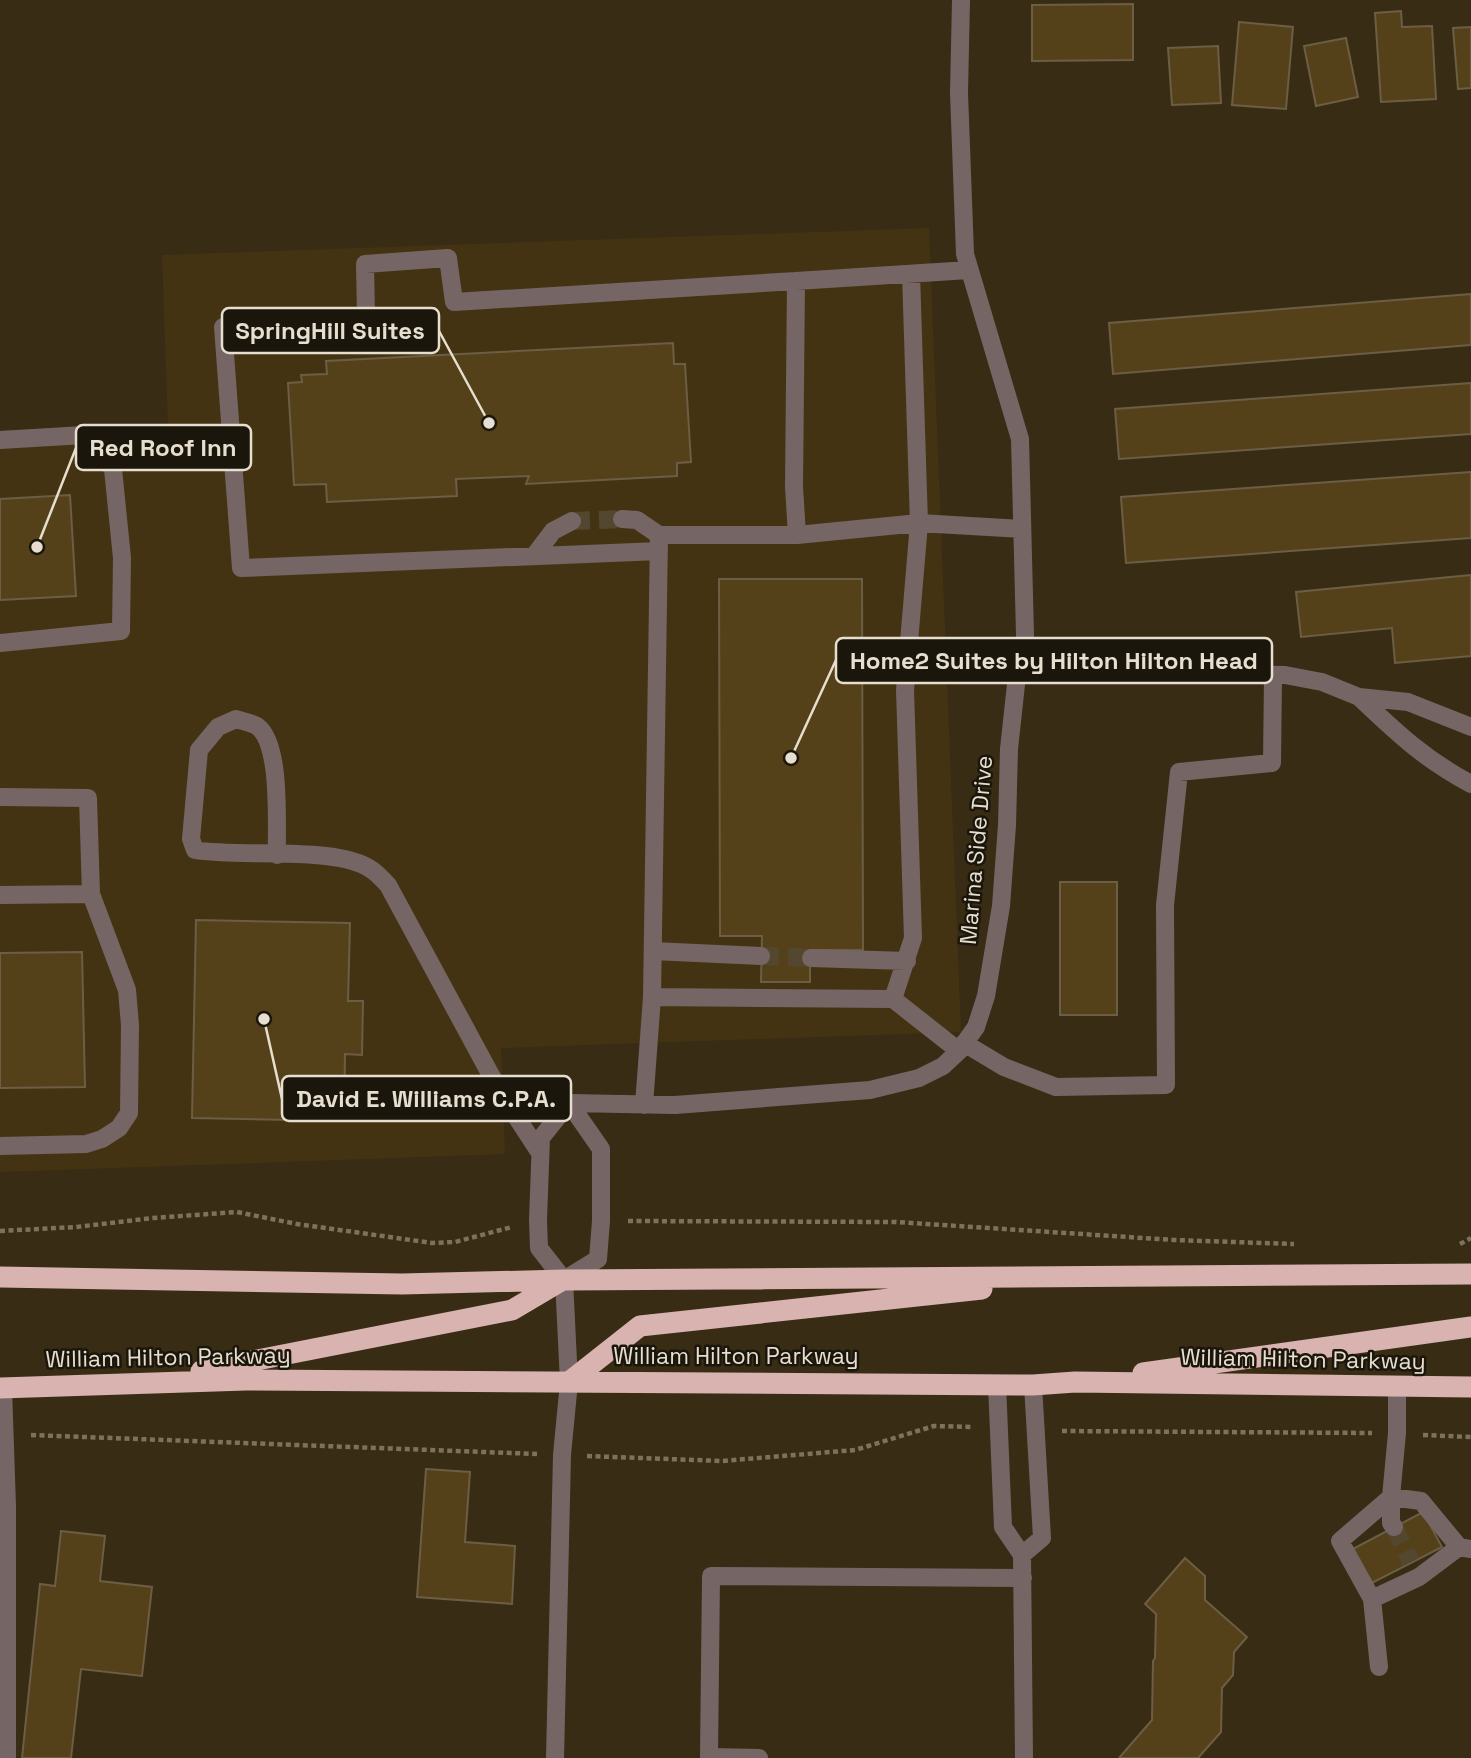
<svg xmlns="http://www.w3.org/2000/svg" width="1471" height="1758" font-family="'Space Grotesk',sans-serif">
  <style>
    .built { fill: #443313 }
    .building { fill: #554119; stroke: #6c5e44; stroke-width: 2 }
    .lines { fill: none; stroke-linecap: round; stroke-linejoin: round }
    .minor-tunnel { stroke: #534730; stroke-width: 18; stroke-dasharray: 18 9; stroke-linecap: butt }
    .path { stroke: #7d725e; stroke-width: 4.5; stroke-dasharray: 5 3.5; stroke-linecap: butt }
    .minor { stroke: #756665; stroke-width: 18 }
    .highway { stroke: #d8b3af; stroke-width: 21 }
    .labels { text-anchor: middle; stroke-width: 5; stroke-linejoin: round; paint-order: stroke }
    .street-label { font-size: 23px; fill: #e6decf; stroke: #1b160b }
    .leader { fill: none; stroke: #e6decf; stroke-width: 2.5 }
    .callout-dot { fill: #e6decf; stroke: #1b160b; stroke-width: 2.5 }
    .callout { fill: #1b160b; stroke: #e6decf; stroke-width: 2.5 }
    .callout-label { font-size: 24px; text-anchor: middle; font-weight: bold; fill: #e6decf }
  </style>
  <rect width="100%" height="100%" fill="#392c14"/>
  <!-- built -->
  <path class="built" d="M 929,228 L 961,1032 L 501,1048 L 505,1154 L 0,1172 L 0,430 L 168,424 L 162,255 Z"/>
  <!-- building -->
  <path class="building" d="M 1133,4 L 1133,60 L 1032,61 L 1032,5 Z
    M 1401,11 L 1402,27 L 1432,26 L 1436,99 L 1381,102 L 1375,13 Z
    M 1239,22 L 1293,27 L 1286,109 L 1232,105 Z
    M 1471,27 L 1471,88 L 1458,89 L 1453,28 Z
    M 1346,38 L 1358,97 L 1316,106 L 1304,46 Z
    M 1218,46 L 1221,103 L 1172,105 L 1168,48 Z
    M 1471,294 L 1471,345 L 1113,374 L 1109,323 Z
    M 673,343 L 674,364 L 685,364 L 691,462 L 677,463 L 677,476 L 526,484 L 529,476 L 456,479 L 457,496 L 327,502 L 326,484 L 294,485 L 288,383 L 302,382 L 301,375 L 327,374 L 326,361 Z
    M 1471,383 L 1471,434 L 1119,459 L 1115,409 Z
    M 1471,472 L 1471,538 L 1126,563 L 1121,497 Z
    M 70,495 L 76,596 L 0,600 L 0,499 Z
    M 1471,575 L 1471,656 L 1395,663 L 1392,628 L 1301,637 L 1296,592 Z
    M 719,579 L 862,579 L 863,950 L 810,950 L 810,982 L 761,982 L 762,936 L 720,936 Z
    M 1060,882 L 1117,882 L 1117,1015 L 1060,1015 Z
    M 196,920 L 350,923 L 348,1001 L 363,1001 L 362,1055 L 345,1054 L 344,1121 L 192,1118 Z
    M 82,952 L 85,1087 L 0,1088 L 0,953 Z
    M 426,1469 L 470,1472 L 465,1542 L 515,1546 L 512,1604 L 417,1597 Z
    M 1423,1512 L 1442,1547 L 1370,1584 L 1351,1550 Z
    M 61,1531 L 105,1536 L 100,1581 L 152,1587 L 142,1676 L 81,1669 L 71,1758 L 22,1758 L 40,1584 L 55,1586 Z
    M 1185,1558 L 1205,1576 L 1205,1600 L 1247,1637 L 1234,1652 L 1233,1675 L 1222,1688 L 1221,1732 L 1198,1758 L 1119,1758 L 1152,1720 L 1153,1661 L 1155,1658 L 1156,1614 L 1145,1604 Z"/>
  <g class="lines">
    <!-- minor-tunnel -->
    <path class="minor-tunnel" d="M 572,521 L 622,519
      M 761,956 L 811,958
      M 1394,1527 L 1411,1562"/>
    <!-- path -->
    <path class="path" d="M 628,1221 L 896,1222 L 1174,1240 L 1294,1244
      M 0,1231 L 76,1227 L 153,1218 L 237,1212 L 297,1224 L 432,1243 L 455,1242 L 512,1227
      M 1460,1244 L 1471,1238
      M 1062,1431 L 1372,1433
      M 31,1435 L 537,1454
      M 1423,1435 L 1471,1437
      M 587,1456 L 722,1461 L 855,1450 L 934,1426 L 973,1427"/>
    <!-- minor -->
    <path class="minor" d="M 961,0 L 959,93 L 965,254 L 1020,439 L 1026,674
      M 969,270 L 796,281 L 794,487 L 797,535 L 919,523 L 1022,529
      M 0,440 L 84,435 L 113,469 L 122,558 L 121,631 L 0,643
      M 622,519 L 637,520 L 659,535
      M 797,535 L 659,535 L 652,997 L 893,999 L 959,1051
      M 659,551 L 241,568 L 223,327 L 366,315 L 365,264 L 448,258 L 454,302 L 796,281
      M 534,556 L 553,531 L 572,521
      M 1359,697 C 1397,733 1424,759 1471,784
      M 0,797 L 88,798 L 91,894 L 0,895
      M 277,855 C 276,826 282,744 257,726 C 251,723 242,721 236,719 L 218,727 L 199,750 L 191,839 L 195,850 C 241,858 338,845 372,870 C 378,874 383,880 388,885 L 500,1092 L 540,1153
      M 653,951 L 761,956
      M 811,958 L 907,961
      M 893,999 L 913,938 L 905,690 L 919,523 L 911,274
      M 964,1043 L 1004,1067 L 1056,1087 L 1166,1085 L 1165,905 L 1179,772 L 1272,763 L 1273,675
      M 569,1103 L 675,1105 L 870,1090 L 919,1078 L 943,1066 L 959,1051 L 976,1027 L 986,996 L 1001,906 L 1007,825 L 1009,749 L 1017,675 L 1079,670 L 1285,675 L 1322,682 L 1359,697 L 1408,702 L 1471,727
      M 644,1105 L 652,997
      M 0,1146 L 86,1144 L 102,1139 L 119,1128 L 129,1113 L 130,1025 L 127,990 L 91,894
      M 564,1280 L 598,1259 L 601,1221 L 601,1149 L 569,1103
      M 997,1384 L 1003,1527 L 1022,1555 L 1024,1758
      M 1397,1387 L 1397,1433 L 1391,1497 L 1340,1541 L 1372,1599 L 1419,1577 L 1459,1547 L 1471,1549
      M 3,1388 L 7,1506 L 7,1758
      M 1394,1527 L 1391,1523 L 1391,1497 L 1421,1501 L 1459,1547
      M 1022,1555 L 1042,1538 L 1033,1385
      M 1372,1599 L 1379,1667
      M 555,1758 L 562,1455 L 569,1382 L 564,1280 L 539,1248 L 538,1220 L 541,1138 L 569,1103
      M 759,1758 L 709,1757 L 711,1576 L 1023,1578"/>
    <!-- highway -->
    <path class="highway" d="M 0,1277 L 402,1284 L 564,1280 L 1471,1274
      M 201,1371 L 512,1310 L 561,1281
      M 1143,1373 L 1471,1327
      M 569,1382 L 640,1326 L 982,1289
      M 0,1388 L 246,1380 L 1033,1385 L 1075,1382 L 1471,1387"/>
  </g>
  <g class="labels">
    <!-- street labels -->
    <g class="street-label">
      <text transform="translate(976 850) rotate(-85)" y="8">Marina Side Drive</text>
      <text x="736" y="1364">William Hilton Parkway</text>
      <text transform="translate(168 1357) rotate(-1)" y="8">William Hilton Parkway</text>
      <text transform="translate(1303 1359) rotate(1)" y="8">William Hilton Parkway</text>
    </g>
  </g>
  <!-- callouts -->
  <path class="leader" d="M489 423L439 331M37 547L76 448M791 758L836 660M264 1019L282 1099"/>
  <g class="callout-dot">
    <circle cx="489" cy="423" r="7"/>
    <circle cx="37" cy="547" r="7"/>
    <circle cx="791" cy="758" r="7"/>
    <circle cx="264" cy="1019" r="7"/>
  </g>
  <g class="callout">
    <rect x="222" y="308" width="217" height="45" rx="7"/>
    <rect x="76" y="425" width="175" height="45" rx="7"/>
    <rect x="836" y="638" width="436" height="45" rx="7"/>
    <rect x="282" y="1076" width="289" height="45" rx="7"/>
  </g>
  <g class="callout-label">
    <text x="330" y="339">SpringHill Suites</text>
    <text x="163" y="456">Red Roof Inn</text>
    <text x="1054" y="669">Home2 Suites by Hilton Hilton Head</text>
    <text x="426" y="1107">David E. Williams C.P.A.</text>
  </g>
</svg>
